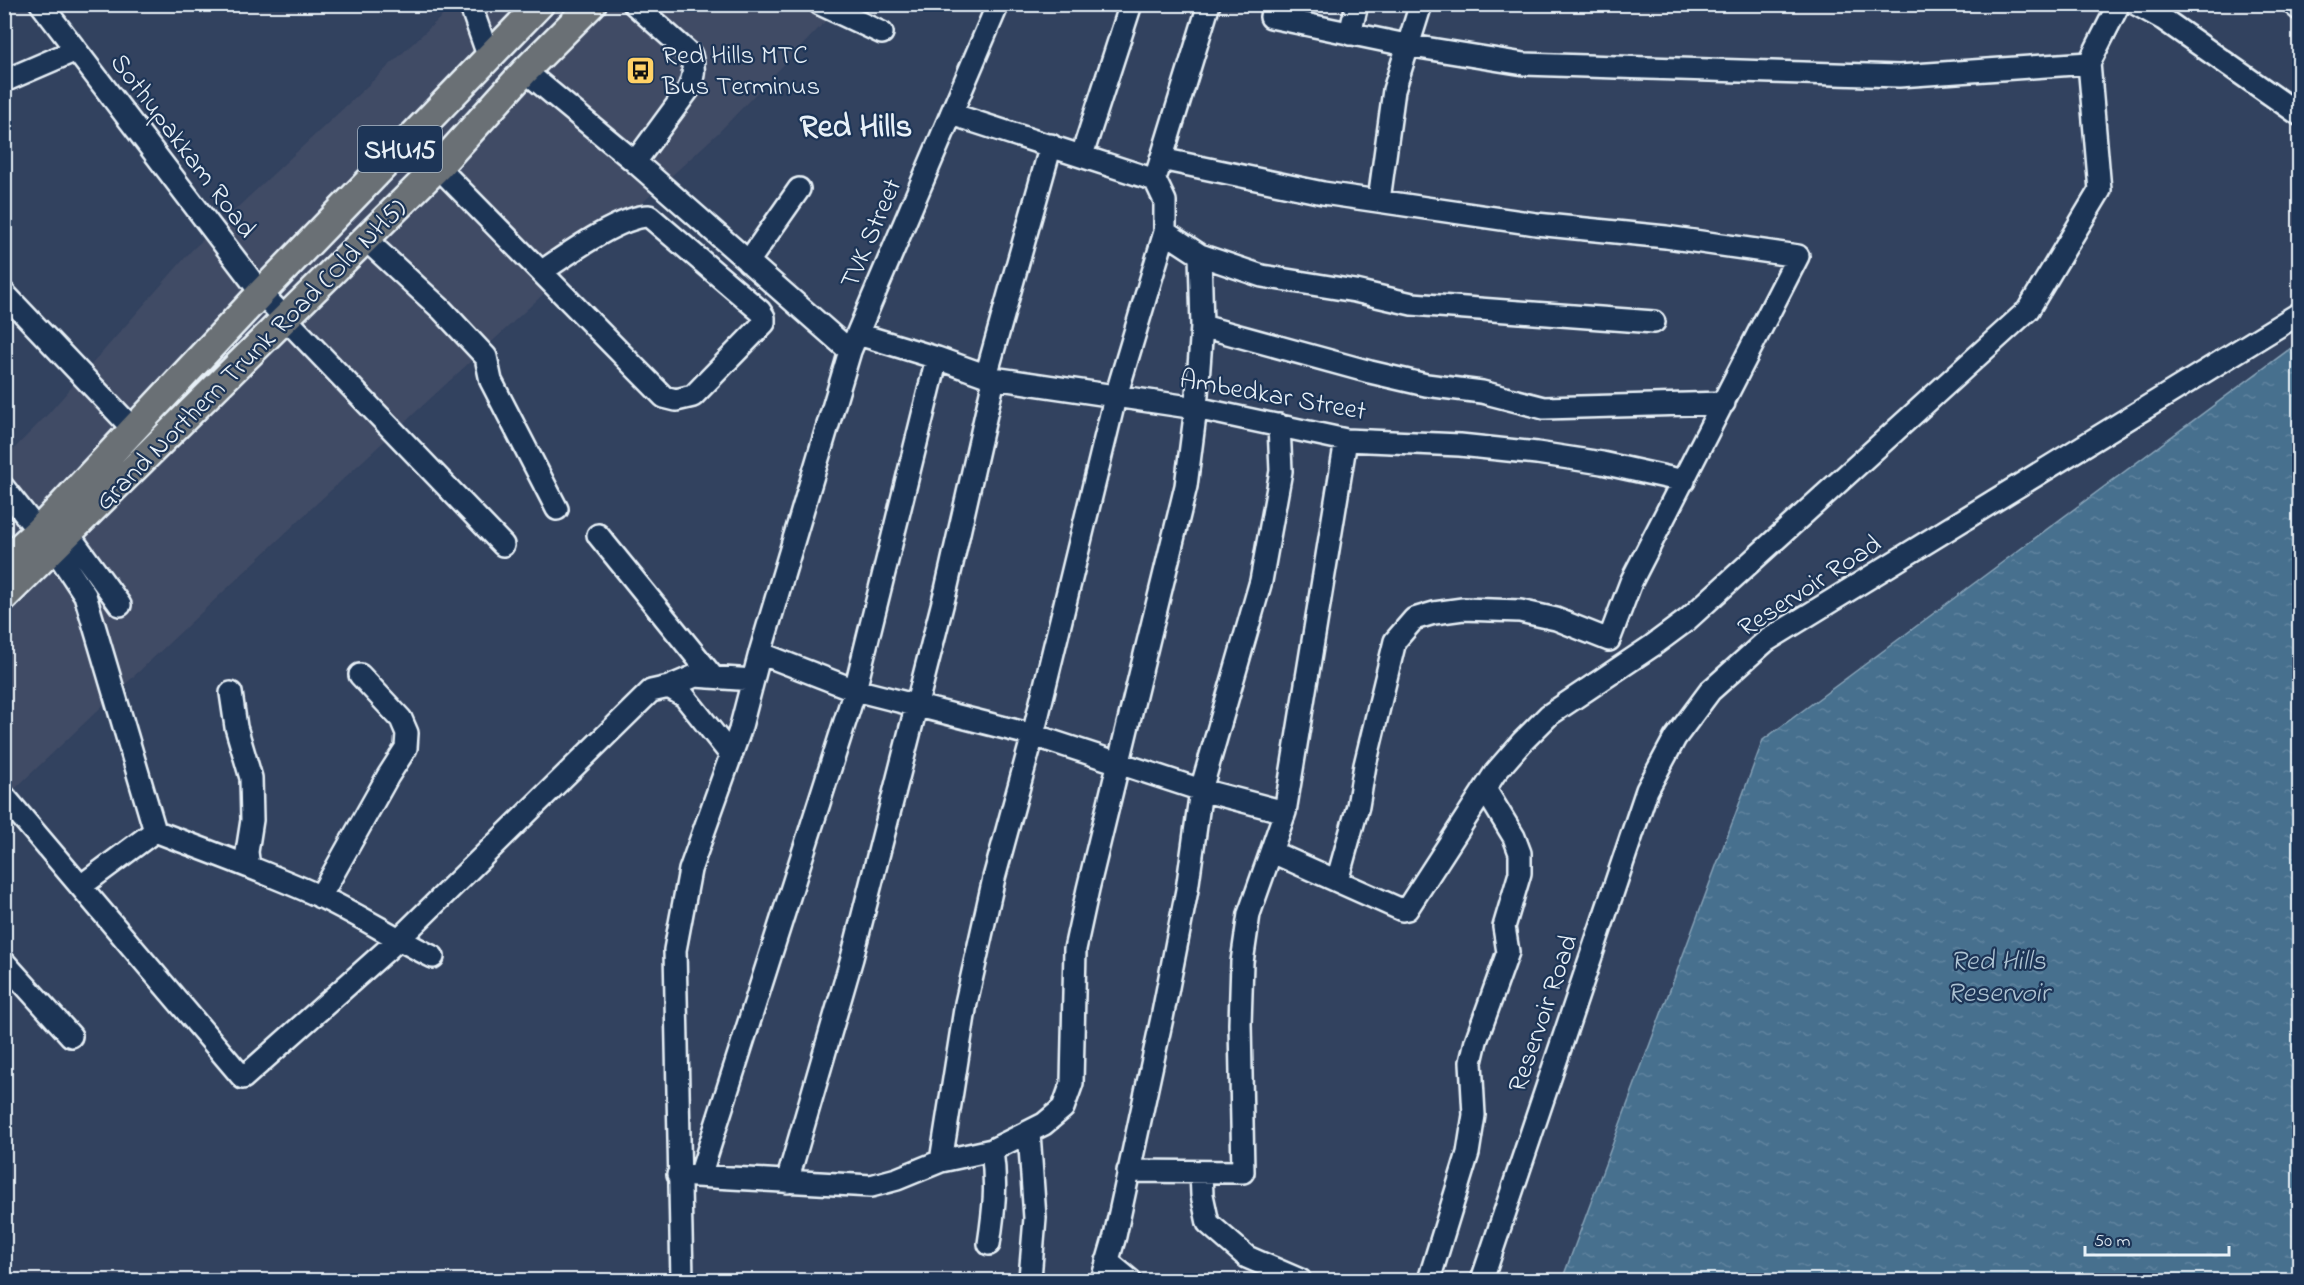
<svg xmlns="http://www.w3.org/2000/svg" width="2304" height="1285" font-family="'Indie Flower',sans-serif">
  <style>
    .built { fill: #414b65 }
    .water { fill: url(#water-ripples); stroke: #87a3b8; stroke-width: 1.5 }
    .lines { fill: none; stroke-linecap: round; stroke-linejoin: round }
    .minor-casing { stroke: #e8f1f8; stroke-width: 26 }
    .major-casing { stroke: #e8f1f8; stroke-width: 32 }
    .minor { stroke: #1d3557; stroke-width: 21 }
    .major { stroke: #6a7074; stroke-width: 27 }
    .labels { text-anchor: middle; stroke-width: 4.5; stroke-linejoin: round; paint-order: stroke }
    .shield { fill: #1d3557; stroke: #abb9c8; stroke-width: 1.5 }
    .shield-label { font-size: 26px; font-weight: bold; fill: #e8f1f8 }
    .poi-label { font-size: 27px; fill: #e8f1f8; stroke: #1d3557; text-anchor: start }
    .street-label { font-size: 27px; fill: #e8f1f8; stroke: #1d3557 }
    .water-label { font-size: 28px; font-style: italic; fill: #afc4d3; stroke: #1d3557 }
    .district-label { font-size: 33px; font-weight: bold; fill: #e8f1f8; stroke: #1d3557 }
  </style>
  <defs>
    <pattern id="water-ripples" width="26" height="14" patternUnits="userSpaceOnUse" patternTransform="scale(1.5)"><rect width="26" height="14" fill="#466f8e"/><path d="M2 4q2-2 4 0t4 0M15 11q2-2 4 0t4 0" fill="none" stroke="#61849f"/></pattern>
  </defs>
  <rect width="100%" height="100%" fill="#32425f"/>
  <filter id="ink" filterUnits="userSpaceOnUse"><feTurbulence type="fractalNoise" baseFrequency=".0167" numOctaves="2"/><feDisplacementMap in="SourceGraphic" scale="12" xChannelSelector="R" yChannelSelector="G"/><feConvolveMatrix kernelMatrix="1 2 1 2 8 2 1 2 1" color-interpolation-filters="sRGB"/></filter>
  <g filter="url(#ink)">
    <!-- built -->
    <path class="built" d="M 454,5 L 841,5 L 719,132 L 315,505 L 5,798 L 5,458 L 49,413 L 192,250 Z"/>
    <!-- water -->
    <path class="water" d="M 2299,342 L 2299,1280 L 1562,1280 L 1763,740 Z"/>
    <g class="lines">
      <defs>
        <path id="minor" d="M 41,4 L 261,293 L 503,545
          M 470,4 L 489,58
          M 634,4 L 691,55 C 695,69 694,77 688,90 L 635,162
          M 820,4 L 882,33
          M 1273,4 L 1271,17 L 1406,45 L 1524,64 L 1899,76 L 2089,63 L 2119,4
          M 2136,4 L 2163,19 L 2300,115
          M 2293,4 L 2300,10
          M 1350,34 L 1357,4
          M 525,71 L 635,162 L 850,351
          M 4,81 L 76,50
          M 1082,155 L 1131,4
          M 1161,159 L 1323,193 L 1536,224 L 1666,237 L 1798,256 L 1631,582 L 1609,640 L 1556,619 L 1520,611 L 1463,609 L 1434,613 L 1414,619 L 1395,641 L 1365,765 L 1358,806 L 1337,881
          M 438,167 L 664,397 L 676,400 L 693,396 L 764,323 L 764,317 L 760,311 L 649,216 C 620,216 566,255 541,272
          M 1157,173 L 1209,4
          M 1379,200 L 1394,90 L 1421,4
          M 1165,232 L 1200,255 L 1262,276 L 1355,291 L 1412,304 L 1654,322
          M 364,238 L 442,310 L 486,357 L 491,381 L 557,509
          M 748,262 L 799,189
          M 4,293 L 133,429
          M 1202,326 L 1370,372 L 1426,385 L 1482,392 L 1544,408 L 1724,403
          M 858,334 L 937,358 L 993,378 L 1196,408 L 1346,440 L 1460,445 L 1537,453 L 1602,463 L 1684,481
          M 986,376 L 1051,145
          M 4,488 L 38,531 L 54,548 L 85,595 L 155,831 C 210,852 266,872 319,896 C 358,914 394,938 433,957
          M 69,535 L 120,605
          M 598,535 L 713,677
          M 760,653 L 855,690 L 1033,735 L 1201,790 L 1285,812
          M 669,687 L 695,676 L 753,680
          M 231,693 L 236,727 L 251,778 L 252,820 L 247,852 L 249,867
          M 4,796 L 243,1078 L 398,940 L 651,691 L 669,687 L 684,696 L 731,755
          M 1272,852 L 1402,910 L 1407,909 L 1495,773 L 1522,742 L 1549,715 L 1652,646 L 1687,620 L 2028,310 L 2100,190 L 2089,63
          M 81,886 L 155,831
          M 320,897 L 388,776 L 406,748 L 407,733 L 401,719 L 360,675
          M 4,962 L 71,1036
          M 1029,1133 L 1035,1218 L 1030,1278
          M 941,1161 L 966,1003 L 994,878 L 1033,735 L 1113,406 L 1165,232 L 1165,201 L 1155,180 L 951,114
          M 1128,1171 L 1243,1172 L 1240,1024 L 1242,962 L 1249,914 L 1285,812 L 1346,440
          M 1201,1172 L 1202,1195 L 1208,1223 L 1247,1257 L 1300,1280
          M 678,1175 L 871,1186 L 897,1179 L 941,1161 L 992,1150 L 1044,1124 L 1063,1108 L 1072,1083 L 1075,949 L 1088,889 L 1186,486 L 1196,408 L 1202,326 L 1200,255
          M 700,1176 L 855,690 L 937,358
          M 787,1182 L 852,958 L 946,590 L 994,379
          M 989,1244 C 994,1210 997,1185 992,1150
          M 1107,1261 L 1130,1280
          M 682,1280 L 675,950 L 690,870 L 740,730 L 760,653 L 850,351 L 998,4
          M 1102,1280 L 1115,1236 L 1162,1018 L 1187,890 L 1201,790 L 1261,581 L 1281,471 L 1279,425
          M 1429,1280 L 1468,1153 L 1474,1115 L 1471,1062 L 1476,1041 L 1508,952 L 1504,927 L 1520,873 L 1520,853 L 1514,837 L 1485,789
          M 1482,1280 L 1647,790 L 1675,738 L 1710,691 L 1766,641 L 2300,313"/>
        <path id="major" d="M 4,562 L 38,531 L 261,293 L 540,4
          M 4,597 L 438,167 L 525,71 L 592,4"/>
      </defs>
      <!-- minor casing -->
      <use href="#minor" class="minor-casing"/>
      <!-- major casing -->
      <use href="#major" class="major-casing"/>
      <!-- minor -->
      <use href="#minor" class="minor"/>
      <!-- major -->
      <use href="#major" class="major"/>
    </g>
  </g>
  <!-- icons -->
  <defs>
    <symbol id="bus-square" viewBox="-11 -11 22 22"><rect x="-9" y="-9" width="18" height="18" rx="4" fill="#ffd166" stroke="#1d3557"/><path d="M-5-6H5V4H4V6H2V4H-2V6H-4V4H-5ZM-3.5-4V0h7V-4ZM-3.5 1.2v1.5H-2V1.2ZM2 1.2v1.5H3.5V1.2Z" fill="#111"/></symbol>
  </defs>
  <g fill-rule="evenodd">
    <use href="#bus-square" x="624" y="54" width="33" height="33"/>
  </g>
  <g class="labels">
    <!-- shield labels -->
    <rect class="shield" x="358" y="126" width="84" height="46" rx="4.5"/>
    <g class="shield-label">
      <text x="400" y="158">SHU15</text>
    </g>
    <!-- poi labels -->
    <g class="poi-label">
      <text x="662" y="63">Red Hills MTC<tspan x="662" dy="31">Bus Terminus</tspan></text>
    </g>
    <!-- street labels -->
    <g class="street-label">
      <text transform="translate(184 145) rotate(53)" y="9">Sothupakkam Road</text>
      <text transform="translate(870 233) rotate(-67)" y="9">TVK Street</text>
      <text transform="translate(250 354) rotate(-45)" y="9">Grand Northern Trunk Road (Old NH5)</text>
      <text transform="translate(1273 394) rotate(10)" y="9">Ambedkar Street</text>
      <text transform="translate(1809 585) rotate(-33)" y="9">Reservoir Road</text>
      <text transform="translate(1542 1013) rotate(-71)" y="9">Reservoir Road</text>
    </g>
    <!-- water labels -->
    <g class="water-label">
      <text x="1998" y="969">Red Hills<tspan x="1998" dy="32">Reservoir</tspan></text>
    </g>
    <!-- district labels -->
    <g class="district-label">
      <text x="856" y="136">Red Hills</text>
    </g>
  </g>
  <!-- margin -->
  <rect width="2304" height="1285" fill="none" stroke="#1d3557" stroke-width="24"/>
  <rect x="12" y="12" width="2280" height="1261" fill="none" stroke="#e8f1f8" stroke-width="2" filter="url(#ink)"/>
  <!-- scale -->
  <path d="M2085 1246v9h144v-9" fill="none" stroke="#e8f1f8" stroke-width="3"/>
  <text x="2094" y="1246" font-size="18" fill="#e8f1f8" stroke="#1d3557" stroke-width="4.5" paint-order="stroke">50 m</text>
</svg>
